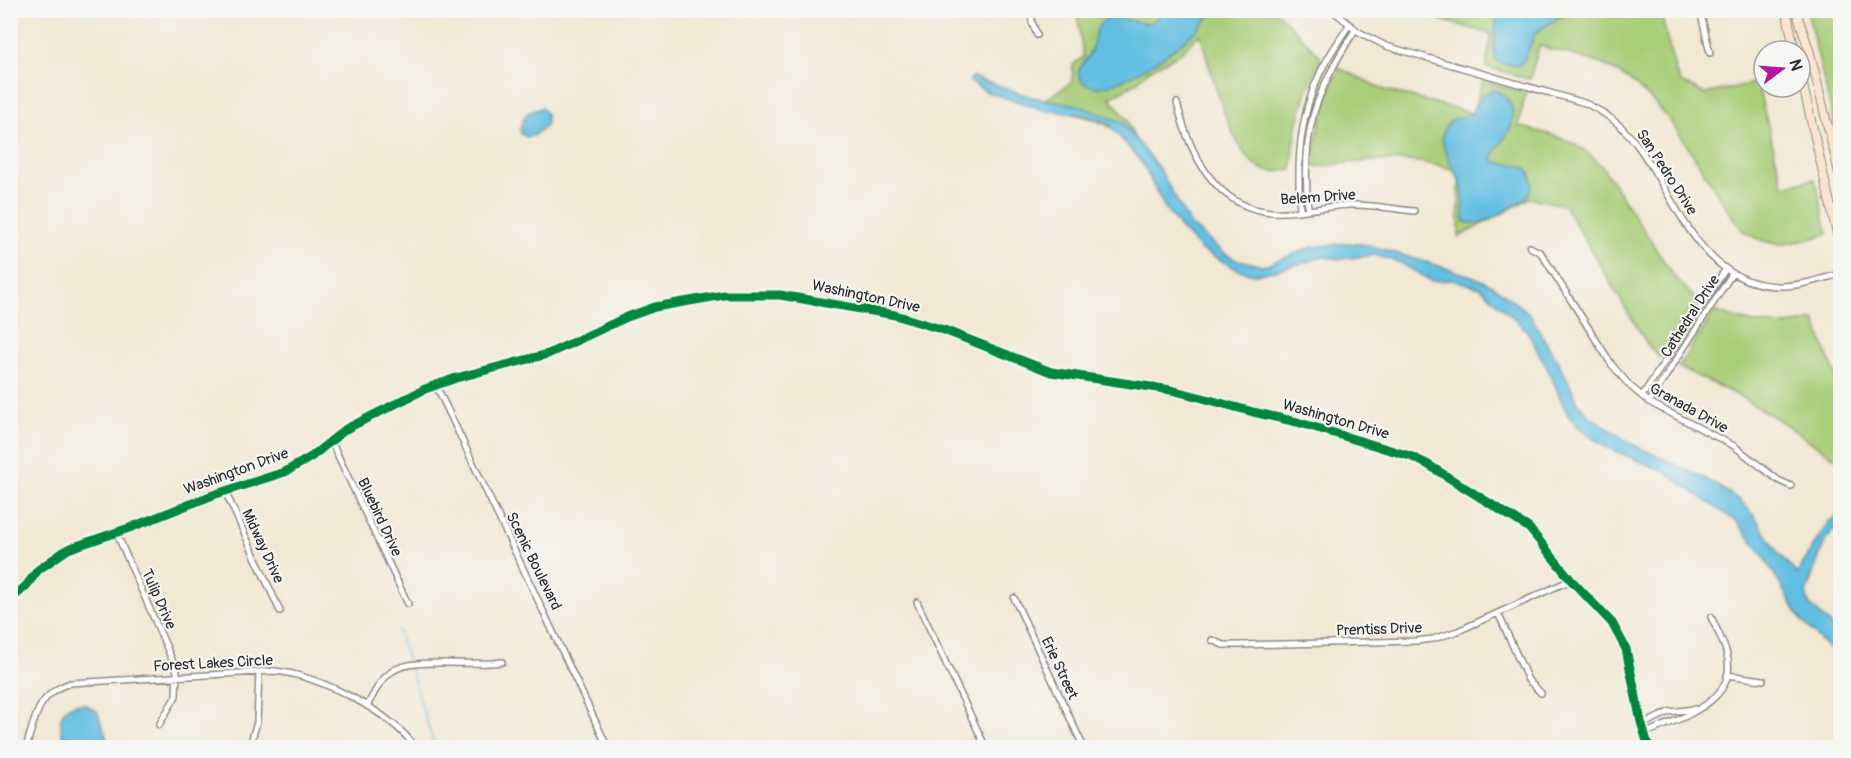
<svg xmlns="http://www.w3.org/2000/svg" width="1851" height="758" font-family="Pangolin,sans-serif">
  <style>
    .green { fill: #a9ce78; stroke: #6a7c52; stroke-width: 1.5 }
    .water { fill: #64bfe2; stroke: #487586; stroke-width: 1.5 }
    .lines { fill: none; stroke-linecap: round; stroke-linejoin: round }
    .stream { stroke: #64bfe2; stroke-width: 1.5 }
    .street-casing { stroke: #8e8a7f; stroke-width: 8 }
    .secondary-casing { stroke: #8e8a7f; stroke-width: 10 }
    .street { stroke: #fff; stroke-width: 5 }
    .secondary { stroke: #fde4d1; stroke-width: 8 }
    .cycleway-casing { stroke: #f6f6f2; stroke-width: 13 }
    .cycleway { stroke: #00873e; stroke-width: 9 }
    .labels { text-anchor: middle; stroke-width: 4.5; stroke-linejoin: round; paint-order: stroke }
    .street-label { font-size: 15px; fill: #2b2b2b; stroke: #f6f6f2 }
  </style>
  <rect width="100%" height="100%" fill="#f6f6f2"/>
  <filter id="ink" filterUnits="userSpaceOnUse"><feTurbulence type="fractalNoise" baseFrequency=".0167" numOctaves="2"/><feDisplacementMap in="SourceGraphic" scale="12" xChannelSelector="R" yChannelSelector="G"/><feConvolveMatrix kernelMatrix="1 2 1 2 8 2 1 2 1" color-interpolation-filters="sRGB"/></filter>
  <filter id="wash" filterUnits="userSpaceOnUse"><feTurbulence type="fractalNoise" baseFrequency=".008" numOctaves="4" result="noise"/><feDisplacementMap in="SourceGraphic" scale="24" xChannelSelector="R" yChannelSelector="G"/><feGaussianBlur stdDeviation="1.35" result="paint"/><feColorMatrix in="noise" values="0 0 0 0 0 0 0 0 0 0 0 0 0 0 0 0 0 1.4 0 .05"/><feComposite in="paint" operator="in"/></filter>
  <g filter="url(#wash)">
    <rect width="100%" height="100%" fill="#f2e8d3"/>
    <!-- green -->
    <path class="green" d="M 1077,11 L 1276,11 L 1321,57 C 1303,96 1294,127 1292,170 C 1280,171 1271,174 1260,168 C 1230,154 1210,66 1200,34 L 1179,54 L 1149,70 L 1137,82 L 1110,98 L 1127,119 L 1141,157 L 1113,128 L 1093,119 L 1038,105 L 1072,82 L 1073,65 L 1083,57 Z
      M 1409,11 L 1660,11 L 1676,73 L 1681,82 L 1705,94 L 1757,82 L 1783,186 L 1815,179 L 1828,234 C 1794,243 1776,252 1743,231 C 1699,174 1674,100 1606,66 C 1586,57 1561,53 1539,46 L 1530,79 L 1486,67 L 1491,34 Z
      M 1807,11 L 1840,11 L 1840,147 Z
      M 1339,68 L 1385,90 L 1472,113 L 1483,81 L 1526,93 L 1518,126 C 1555,136 1578,138 1604,169 L 1673,275 L 1697,301 L 1660,358 L 1647,344 L 1564,205 L 1530,198 L 1459,237 L 1459,172 C 1413,154 1360,161 1313,167 C 1316,130 1324,102 1339,68 Z
      M 1715,311 C 1751,325 1777,330 1815,320 L 1828,357 L 1840,385 L 1840,477 L 1838,460 L 1774,417 L 1735,394 L 1678,367 Z"/>
    <!-- water -->
    <path class="water" d="M 1163,11 L 1213,11 C 1199,36 1125,88 1096,87 C 1091,87 1087,84 1083,83 L 1078,73 C 1081,64 1089,58 1092,48 C 1095,40 1094,29 1102,22 C 1121,7 1147,39 1163,11 Z
      M 1497,11 L 1497,10 L 1570,11 L 1536,32 L 1523,62 L 1516,66 L 1504,64 L 1495,60 L 1494,46 Z
      M 1594,11 L 1649,10 L 1649,11 L 1640,17 Z
      M 973,77 L 1031,97 L 1074,104 L 1122,122 L 1160,170 L 1190,224 L 1225,254 L 1235,259 L 1263,266 L 1313,247 L 1347,243 L 1369,245 L 1472,276 L 1492,285 L 1528,312 L 1564,372 L 1578,403 L 1590,416 L 1632,444 L 1706,479 L 1740,500 L 1755,517 L 1779,554 L 1797,574 L 1828,522 L 1837,517 L 1838,522 L 1823,546 L 1806,593 L 1809,604 L 1840,634 L 1840,656 L 1829,649 L 1801,620 L 1763,555 L 1738,523 L 1663,471 L 1606,447 L 1578,427 L 1568,415 L 1549,372 L 1527,331 L 1481,288 L 1454,280 L 1431,281 L 1401,263 L 1375,255 L 1341,259 L 1324,257 L 1265,273 L 1253,274 L 1237,269 L 1201,250 L 1181,229 L 1164,206 L 1142,163 L 1108,123 L 1081,114 L 1047,111 L 987,92 L 969,81 Z
      M 1492,90 C 1509,93 1518,112 1510,129 C 1505,139 1497,147 1492,158 L 1494,161 C 1502,165 1510,163 1519,165 C 1535,170 1535,186 1526,198 C 1510,208 1486,228 1465,222 C 1461,210 1465,196 1461,184 C 1455,168 1431,139 1449,123 C 1454,118 1464,117 1471,114 L 1482,96 Z
      M 541,108 L 546,113 L 546,126 L 533,136 L 527,137 L 521,134 L 520,128 L 526,114 Z
      M 76,704 L 84,704 L 97,711 L 110,747 L 65,747 C 62,730 53,710 76,704 Z"/>
    <g class="lines">
      <!-- stream -->
      <path class="stream" d="M 398,630 L 409,664
        M 410,668 L 435,748"/>
    </g>
  </g>
  <g filter="url(#ink)">
    <g class="lines">
      <defs>
        <path id="street" d="M 1031,10 L 1032,22 L 1037,35
          M 1332,10 L 1359,32 L 1386,46 L 1585,103 C 1602,111 1617,121 1629,135 C 1675,188 1694,283 1777,286 C 1798,287 1821,279 1840,274
          M 1700,10 L 1710,53
          M 1177,103 C 1189,152 1215,208 1272,212 C 1298,214 1324,206 1350,205 C 1371,204 1393,209 1414,211
          M 1308,209 C 1301,132 1314,94 1355,30
          M 1300,210 C 1297,163 1299,117 1320,73 C 1328,56 1339,41 1349,25
          M 1530,247 L 1541,253 L 1612,365 L 1630,386 L 1649,402 L 1734,446 L 1778,480 L 1791,486
          M 436,385 L 608,748
          M 1642,396 L 1725,270
          M 1649,402 L 1732,274
          M 331,441 L 408,604
          M 225,491 L 280,611
          M 116,532 L 177,671 L 176,696 L 159,725
          M 1014,598 L 1084,748
          M 10,600 L 26,586 L 38,570 L 68,549 L 132,527 L 213,495 L 285,472 L 311,457 L 346,429 L 425,389 L 456,378 L 548,354 L 627,317 L 655,307 L 724,295 L 780,295 L 895,315 L 944,330 L 1051,372 L 1171,390 L 1199,397 L 1253,412 L 1297,422 L 1410,456 L 1427,464 L 1529,528 L 1571,580 L 1612,623 L 1626,649 L 1641,722 L 1649,748
          M 917,602 L 986,748
          M 1498,613 L 1528,680 L 1541,693
          M 1212,640 L 1223,645 L 1240,645 L 1416,641 L 1433,639 L 1458,631 L 1571,580
          M 1727,675 L 1763,680
          M 367,706 C 374,694 379,681 391,672 C 412,656 473,667 502,662
          M 1642,725 L 1669,712 L 1695,709
          M 1644,734 C 1679,718 1742,702 1726,651 C 1722,639 1716,628 1711,617
          M 251,742 L 257,722 L 259,672
          M 26,748 C 35,718 37,694 70,683 L 274,671 C 318,675 390,711 416,748"/>
        <path id="secondary" d="M 1786,10 L 1795,51
          M 1796,10 L 1810,53 L 1840,177
          M 1800,72 L 1840,247"/>
      </defs>
      <!-- street casing -->
      <use href="#street" class="street-casing"/>
      <!-- secondary casing -->
      <use href="#secondary" class="secondary-casing"/>
      <!-- street -->
      <use href="#street" class="street"/>
      <!-- secondary -->
      <use href="#secondary" class="secondary"/>
      <defs>
        <path id="cycleway" d="M 10,600 L 26,586 L 38,570 L 68,549 L 132,527 L 213,495 L 285,472 L 311,457 L 346,429 L 425,389 L 456,378 L 548,354 L 627,317 L 655,307 L 724,295 L 780,295 L 895,315 L 944,330 L 1051,372 L 1171,390 L 1199,397 L 1253,412 L 1297,422 L 1410,456 L 1427,464 L 1529,528 L 1571,580 L 1612,623 L 1626,649 L 1641,722 L 1649,748"/>
      </defs>
      <!-- cycleway casing -->
      <use href="#cycleway" class="cycleway-casing"/>
      <!-- cycleway -->
      <use href="#cycleway" class="cycleway"/>
    </g>
  </g>
  <g class="labels">
    <!-- street labels -->
    <g class="street-label">
      <text transform="translate(1667 172) rotate(57)" y="5">San Pedro Drive</text>
      <text transform="translate(1318 197) rotate(-4)" y="5">Belem Drive</text>
      <text transform="translate(866 296) rotate(12)" y="5">Washington Drive</text>
      <text transform="translate(1690 316) rotate(-57)" y="5">Cathedral Drive</text>
      <text transform="translate(1689 408) rotate(29)" y="5">Granada Drive</text>
      <text transform="translate(1336 419) rotate(16)" y="5">Washington Drive</text>
      <text transform="translate(236 471) rotate(-20)" y="5">Washington Drive</text>
      <text transform="translate(380 517) rotate(65)" y="5">Bluebird Drive</text>
      <text transform="translate(263 546) rotate(65)" y="5">Midway Drive</text>
      <text transform="translate(534 561) rotate(64)" y="5">Scenic Boulevard</text>
      <text transform="translate(159 599) rotate(66)" y="5">Tulip Drive</text>
      <text transform="translate(1379 629) rotate(-2)" y="5">Prentiss Drive</text>
      <text transform="translate(213 663) rotate(-3)" y="5">Forest Lakes Circle</text>
      <text transform="translate(1060 668) rotate(65)" y="5">Erie Street</text>
    </g>
  </g>
  <!-- margin -->
  <rect width="1851" height="758" fill="none" stroke="#f6f6f2" stroke-width="36"/>
  <!-- north arrow -->
  <g transform="translate(1782 69) rotate(74)"><circle r="28" fill="#f6f6f2" stroke="#a5a5a2" stroke-width="1.5"/>
  <path d="M0-4.5L10 22L0 15L-10 22Z" fill="#b5179e"/>
  <text y="-9" font-size="16" font-weight="bold" text-anchor="middle" fill="#2b2b2b">N</text>
  </g>
</svg>
